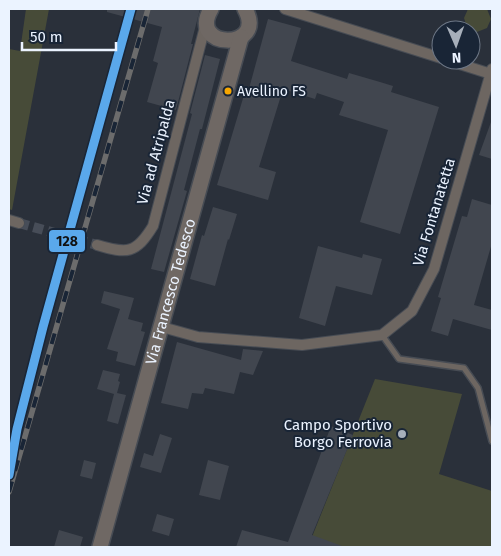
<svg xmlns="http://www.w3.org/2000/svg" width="501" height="556" font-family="'Fira Sans',sans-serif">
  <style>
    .green { fill: #474b38 }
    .building { fill: #41464f }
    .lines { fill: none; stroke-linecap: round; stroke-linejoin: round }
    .street-tunnel { stroke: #474d58; stroke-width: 10; stroke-dasharray: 10 5; stroke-linecap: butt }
    .lane-casing { stroke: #474c54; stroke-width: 8 }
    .street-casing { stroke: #474c54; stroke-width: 12 }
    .secondary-casing { stroke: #474c54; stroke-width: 18 }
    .lane { stroke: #6d6661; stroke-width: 5 }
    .street { stroke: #6d6661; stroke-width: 10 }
    .secondary { stroke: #6f6864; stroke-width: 15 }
    .rail-casing { stroke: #6c6c6c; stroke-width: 5.5 }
    .rail { stroke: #192536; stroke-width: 4; stroke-dasharray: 11; stroke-linecap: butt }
    .rail-1-casing { stroke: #192536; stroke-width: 12 }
    .rail-1 { stroke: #5aa8eb; stroke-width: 9 }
    .bus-dot { fill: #f7a600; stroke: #192536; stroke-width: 2 }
    .poi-dot { fill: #a7afba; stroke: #192536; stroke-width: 2 }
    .labels { text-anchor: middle; stroke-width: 4; stroke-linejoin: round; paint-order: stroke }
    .bus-label { font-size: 14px; fill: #ebf3ff; stroke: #192536; text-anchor: start }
    .street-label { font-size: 15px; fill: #ebf3ff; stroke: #192536 }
    .poi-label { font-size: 15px; fill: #ebf3ff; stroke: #192536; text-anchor: end }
    .line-badge { stroke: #192536; stroke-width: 2 }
    .pale-badge-label { font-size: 14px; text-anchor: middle; font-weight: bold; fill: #111 }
  </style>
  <rect width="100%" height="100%" fill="#2a303a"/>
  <!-- green -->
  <path class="green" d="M 26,9 L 49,9 L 12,210 L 9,209 L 9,49 L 20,51 Z
    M 468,9 L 487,9 L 491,19 L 487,28 L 477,32 L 467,27 L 464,18 Z
    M 375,379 L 462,394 L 439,474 L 492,491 L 492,547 L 308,547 Z"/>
  <!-- building -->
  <path class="building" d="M 107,9 L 200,9 L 191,44 L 193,44 L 176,110 L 147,102 L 158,63 L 153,61 L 162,27 L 107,12 Z
    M 268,19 L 301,28 L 291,61 L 347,79 L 349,73 L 380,82 L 393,86 L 391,92 L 439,107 L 400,234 L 360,222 L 388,130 L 339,115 L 344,102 L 317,93 L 315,99 L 283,89 L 259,167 L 276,172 L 268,200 L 217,185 L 244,95 L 247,96 Z
    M 205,55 L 220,59 L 202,129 L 200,129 L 184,190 L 187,191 L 164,272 L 151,269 L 192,114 L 190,113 Z
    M 491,122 L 492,122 L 492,159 L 479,155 Z
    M 472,199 L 492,205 L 492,243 L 474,305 L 492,310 L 492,330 L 453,319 L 448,336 L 431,331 L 441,298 L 438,297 L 462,216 L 467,217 Z
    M 213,207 L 237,214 L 229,240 L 228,239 L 215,286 L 190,279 L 202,235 L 204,236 Z
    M 318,246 L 362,258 L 363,254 L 382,259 L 372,295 L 336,286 L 325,326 L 299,318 Z
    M 104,291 L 134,298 L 128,319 L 143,323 L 141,331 L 145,332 L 135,366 L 116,361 L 118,352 L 107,349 L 120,309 L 101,303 Z
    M 177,342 L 241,360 L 243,349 L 263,351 L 253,375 L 240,372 L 234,394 L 205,388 L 203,394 L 192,393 L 188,409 L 161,403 Z
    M 103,370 L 120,374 L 118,381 L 120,382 L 117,393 L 126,395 L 118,424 L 107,421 L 114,394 L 97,389 Z
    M 331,426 L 353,435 L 312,535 L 342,546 L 342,547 L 236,547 L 242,530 L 288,542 Z
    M 160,434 L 172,438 L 161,473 L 140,467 L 144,453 L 153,456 Z
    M 84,460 L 96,463 L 92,479 L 80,476 Z
    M 208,460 L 229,466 L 220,500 L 199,495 Z
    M 157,514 L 174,519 L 169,536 L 152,531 Z
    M 59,530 L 83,537 L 80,547 L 54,547 Z"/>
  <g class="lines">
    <!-- street-tunnel -->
    <path class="street-tunnel" d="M 19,223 L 97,245"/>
    <defs>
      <path id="lane" d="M 382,335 L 399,359 L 464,368 L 478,388 L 492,441"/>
      <path id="street" d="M 285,9 L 441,58
        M 447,60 L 491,74
        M 9,220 L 19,223
        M 97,245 C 127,254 136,254 153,226 L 206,23
        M 162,327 L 198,337 L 302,345 L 382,335 L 412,311 L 434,269 L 492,69"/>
      <g id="secondary">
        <path d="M 211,9 C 187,50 268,51 245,9"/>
        <path id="s1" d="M 100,547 L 241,37"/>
      </g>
    </defs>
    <!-- lane casing -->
    <use href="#lane" class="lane-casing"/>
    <!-- street casing -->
    <use href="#street" class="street-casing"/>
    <!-- secondary casing -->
    <use href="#secondary" class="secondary-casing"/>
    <!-- lane -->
    <use href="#lane" class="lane"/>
    <!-- street -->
    <use href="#street" class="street"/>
    <!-- secondary -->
    <use href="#secondary" class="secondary"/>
    <defs>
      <path id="rail" d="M 9,492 L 148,9"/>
    </defs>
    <!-- rail casing -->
    <use href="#rail" class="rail-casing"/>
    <!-- rail -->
    <use href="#rail" class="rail"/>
    <defs>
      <path id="rail-1" d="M 9,475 L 17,429 L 43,327 L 131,9"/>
    </defs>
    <!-- rail-1 casing -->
    <use href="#rail-1" class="rail-1-casing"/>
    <!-- rail-1 -->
    <use href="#rail-1" class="rail-1"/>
  </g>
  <!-- markers -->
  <circle class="bus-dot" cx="228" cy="91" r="4.5"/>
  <circle class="poi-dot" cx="402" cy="434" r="5"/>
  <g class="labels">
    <!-- bus labels -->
    <g class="bus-label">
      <text x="237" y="96">Avellino FS</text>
    </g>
    <!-- street labels -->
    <g class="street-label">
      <text transform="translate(156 152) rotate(-75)" y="5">Via ad Atripalda</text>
      <text transform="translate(434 212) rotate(-73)" y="5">Via Fontanatetta</text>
      <text dy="5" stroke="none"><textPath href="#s1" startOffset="265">Via Francesco Tedesco</textPath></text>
    </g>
    <!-- poi labels -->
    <g class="poi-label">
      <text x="392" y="430">Campo Sportivo<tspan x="392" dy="17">Borgo Ferrovia</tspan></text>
    </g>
  </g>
  <rect class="line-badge" x="48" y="229" width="38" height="24" rx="5" fill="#5aa8eb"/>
  <g class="pale-badge-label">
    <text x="67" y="246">128</text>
  </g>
  <!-- border -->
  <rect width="501" height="556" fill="none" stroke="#ebf3ff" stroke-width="20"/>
  <!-- north arrow -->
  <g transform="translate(456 45) rotate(178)"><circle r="24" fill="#192536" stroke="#6d7786"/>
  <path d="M0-4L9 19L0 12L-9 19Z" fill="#a7afba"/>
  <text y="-8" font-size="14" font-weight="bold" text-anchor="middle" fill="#ebf3ff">N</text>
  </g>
  <!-- scale -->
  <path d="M22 42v8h94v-8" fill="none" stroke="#ebf3ff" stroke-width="2.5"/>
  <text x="30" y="42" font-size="15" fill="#ebf3ff" stroke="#192536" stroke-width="4" paint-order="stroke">50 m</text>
</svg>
